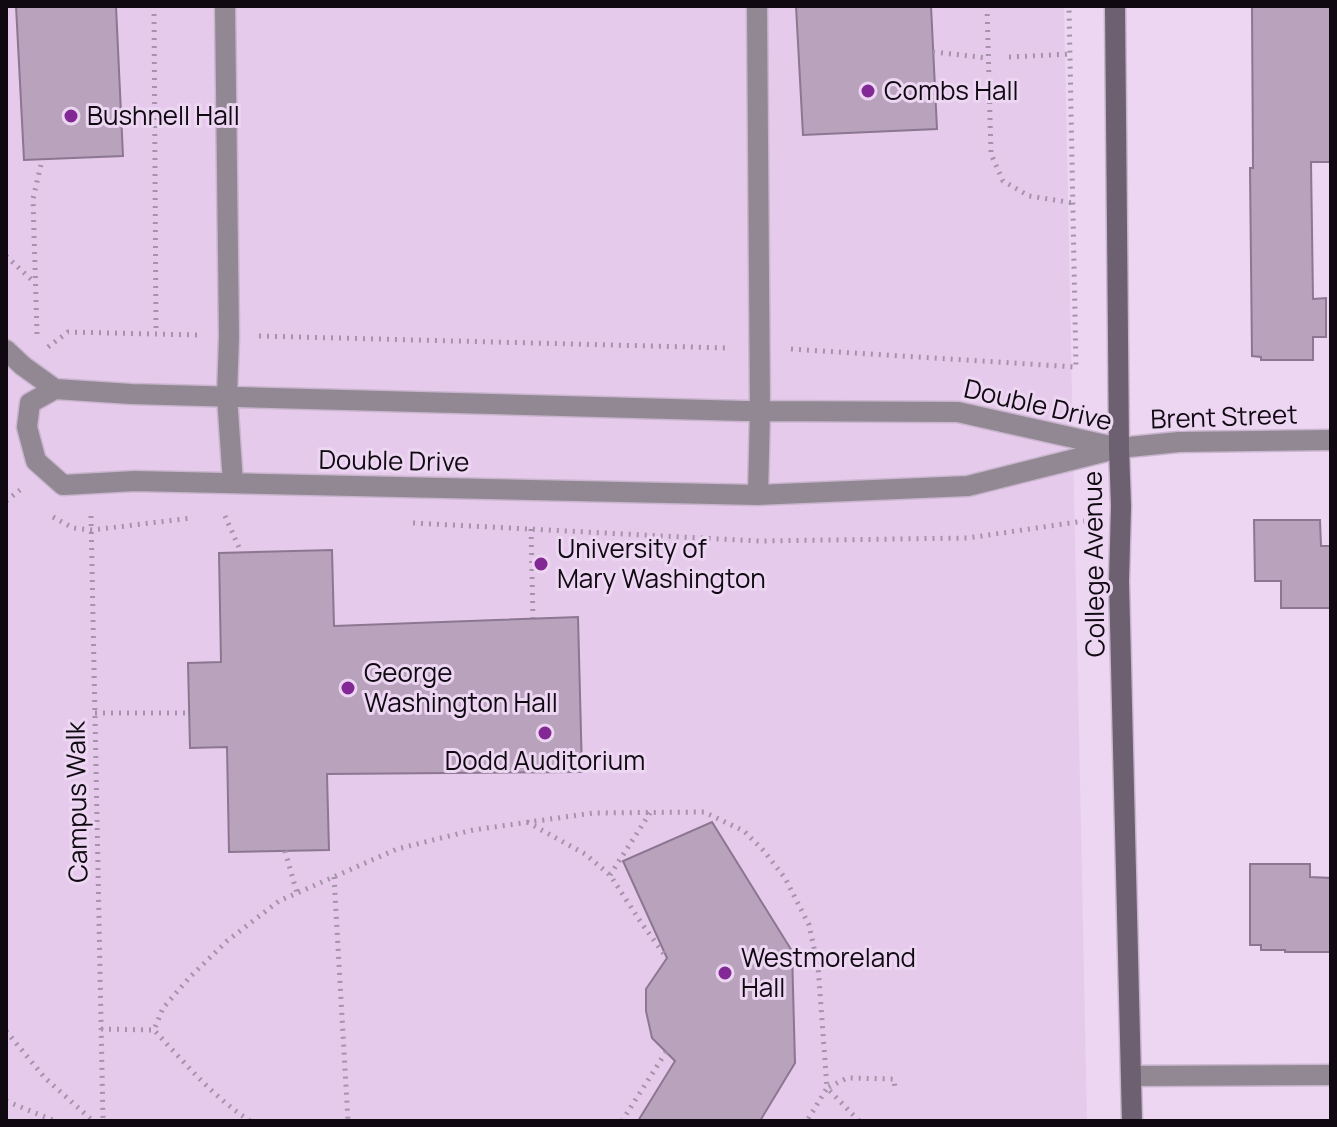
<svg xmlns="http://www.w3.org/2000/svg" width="1337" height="1127" font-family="Manrope,sans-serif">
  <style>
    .built { fill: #e6caec }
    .building { fill: #b8a2bc; stroke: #8b7790; stroke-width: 2 }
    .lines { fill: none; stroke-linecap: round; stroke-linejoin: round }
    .lane-casing { stroke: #c9b5ce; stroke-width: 23 }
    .street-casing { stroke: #c9b5ce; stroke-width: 23 }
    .secondary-casing { stroke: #c9b5ce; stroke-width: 23 }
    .path { stroke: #a594a9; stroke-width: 5; stroke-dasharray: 2 6; stroke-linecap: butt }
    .lane { stroke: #928894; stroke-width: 20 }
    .street { stroke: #928894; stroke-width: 20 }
    .secondary { stroke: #6d6070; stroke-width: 20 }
    .poi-dot { fill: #832996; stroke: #ecd6f2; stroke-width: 3 }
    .labels { text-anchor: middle; stroke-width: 6; stroke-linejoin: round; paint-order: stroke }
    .poi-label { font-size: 26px; fill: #100912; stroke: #ecd6f2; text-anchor: start }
    .street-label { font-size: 26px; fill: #100912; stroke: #ecd6f2 }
  </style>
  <rect width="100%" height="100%" fill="#ecd6f2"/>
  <!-- built -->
  <path class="built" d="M 6,6 L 1064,6 L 1087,1121 L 6,1121 Z"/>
  <!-- building -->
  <path class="building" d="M 16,6 L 116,6 L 123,156 L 24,160 Z
    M 796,6 L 931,6 L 937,129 L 803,135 Z
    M 1252,6 L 1331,6 L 1331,162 L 1311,162 L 1313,299 L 1326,298 L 1326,337 L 1313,337 L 1313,360 L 1261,360 L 1261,357 L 1252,356 L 1250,168 L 1253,168 Z
    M 1254,520 L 1320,520 L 1321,546 L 1331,546 L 1331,608 L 1281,608 L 1281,581 L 1255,581 Z
    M 332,550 L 334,626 L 578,617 L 582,772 L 327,774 L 329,850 L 229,852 L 227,747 L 190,748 L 188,663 L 221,662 L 219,553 Z
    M 712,822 L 792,951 L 795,1063 L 760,1121 L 638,1121 L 675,1061 L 652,1038 L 646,1011 L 646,989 L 667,958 L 623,861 Z
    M 1250,864 L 1310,864 L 1310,877 L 1331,878 L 1331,952 L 1285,952 L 1285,950 L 1261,950 L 1261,945 L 1250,945 Z"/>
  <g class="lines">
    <defs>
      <path id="lane" d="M 225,6 L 229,336 L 227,396 L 233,483
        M 757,6 L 760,411 L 758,495
        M 6,350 L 23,366 L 55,389
        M 55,389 L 131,394 L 744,411 L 958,412 L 1119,448 L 968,486 L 758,495 L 135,481 L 63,485 L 36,461 L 27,427 L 30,403 Z"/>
      <path id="street" d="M 1119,448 L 1179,442 L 1331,440
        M 1132,1076 L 1331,1075"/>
      <path id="secondary" d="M 1115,6 L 1119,448 L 1121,506 L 1119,581 L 1132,1121"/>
    </defs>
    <!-- lane casing -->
    <use href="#lane" class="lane-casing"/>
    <!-- street casing -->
    <use href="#street" class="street-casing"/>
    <!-- secondary casing -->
    <use href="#secondary" class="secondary-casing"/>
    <!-- path -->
    <path class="path" d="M 154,6 L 156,334
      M 987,6 L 991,154 L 1003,181 L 1029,196 L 1073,203
      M 933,52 L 988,58
      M 1009,57 L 1071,54
      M 6,256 L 35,283
      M 37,334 L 33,199 L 42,160
      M 259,336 L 729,348
      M 48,347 L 68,332 L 197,335
      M 791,349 L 1076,367 L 1069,6
      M 6,501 L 20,490
      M 91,516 L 103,1121
      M 225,516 L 241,552
      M 53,517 L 73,528 L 92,530 L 192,518
      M 413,523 L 759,541 L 968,538 L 1084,521
      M 531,529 L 533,618
      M 95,713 L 189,713
      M 527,822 L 585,854 L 610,875 L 642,924 L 667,958
      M 285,851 L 297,893
      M 610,875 L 650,813
      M 334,877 L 348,1121
      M 101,1029 L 154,1030
      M 6,1031 L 45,1078 L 93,1121
      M 6,1101 L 55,1121
      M 250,1121 C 213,1097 184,1062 154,1030 L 163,1008 L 190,977 L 227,941 L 279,901 L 397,849 L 473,830 L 593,813 L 704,812 L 744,831 L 764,851 L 785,878 L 809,925 L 818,966 L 827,1088 L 807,1121
      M 622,1121 L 666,1052
      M 859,1121 L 827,1088 L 847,1078 L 894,1079 L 895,1089"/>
    <!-- lane -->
    <use href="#lane" class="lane"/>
    <!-- street -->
    <use href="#street" class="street"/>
    <!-- secondary -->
    <use href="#secondary" class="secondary"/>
  </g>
  <!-- markers -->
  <g class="poi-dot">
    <circle cx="868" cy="91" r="8"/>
    <circle cx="71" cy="116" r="8"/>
    <circle cx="541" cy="564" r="8"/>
    <circle cx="348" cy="688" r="8"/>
    <circle cx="545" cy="733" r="8"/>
    <circle cx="725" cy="973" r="8"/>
  </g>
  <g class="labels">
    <!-- poi labels -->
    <g class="poi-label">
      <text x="884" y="100">Combs Hall</text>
      <text x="87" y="125">Bushnell Hall</text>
      <text x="557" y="558">University of<tspan x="557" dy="30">Mary Washington</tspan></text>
      <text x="364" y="682">George<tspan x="364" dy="30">Washington Hall</tspan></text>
      <text x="545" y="770" text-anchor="middle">Dodd Auditorium</text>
      <text x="741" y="967">Westmoreland<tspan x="741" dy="30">Hall</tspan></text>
    </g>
    <!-- street labels -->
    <g class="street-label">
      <text transform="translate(1038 405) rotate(13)" y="9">Double Drive</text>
      <text transform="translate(1224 417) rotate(-2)" y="9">Brent Street</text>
      <text transform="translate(394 461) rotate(1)" y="9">Double Drive</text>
      <text transform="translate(1094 564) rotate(-91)" y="9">College Avenue</text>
      <text transform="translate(77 802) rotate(-91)" y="9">Campus Walk</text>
    </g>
  </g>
  <!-- border -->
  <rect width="1337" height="1127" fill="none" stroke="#100912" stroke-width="16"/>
</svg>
